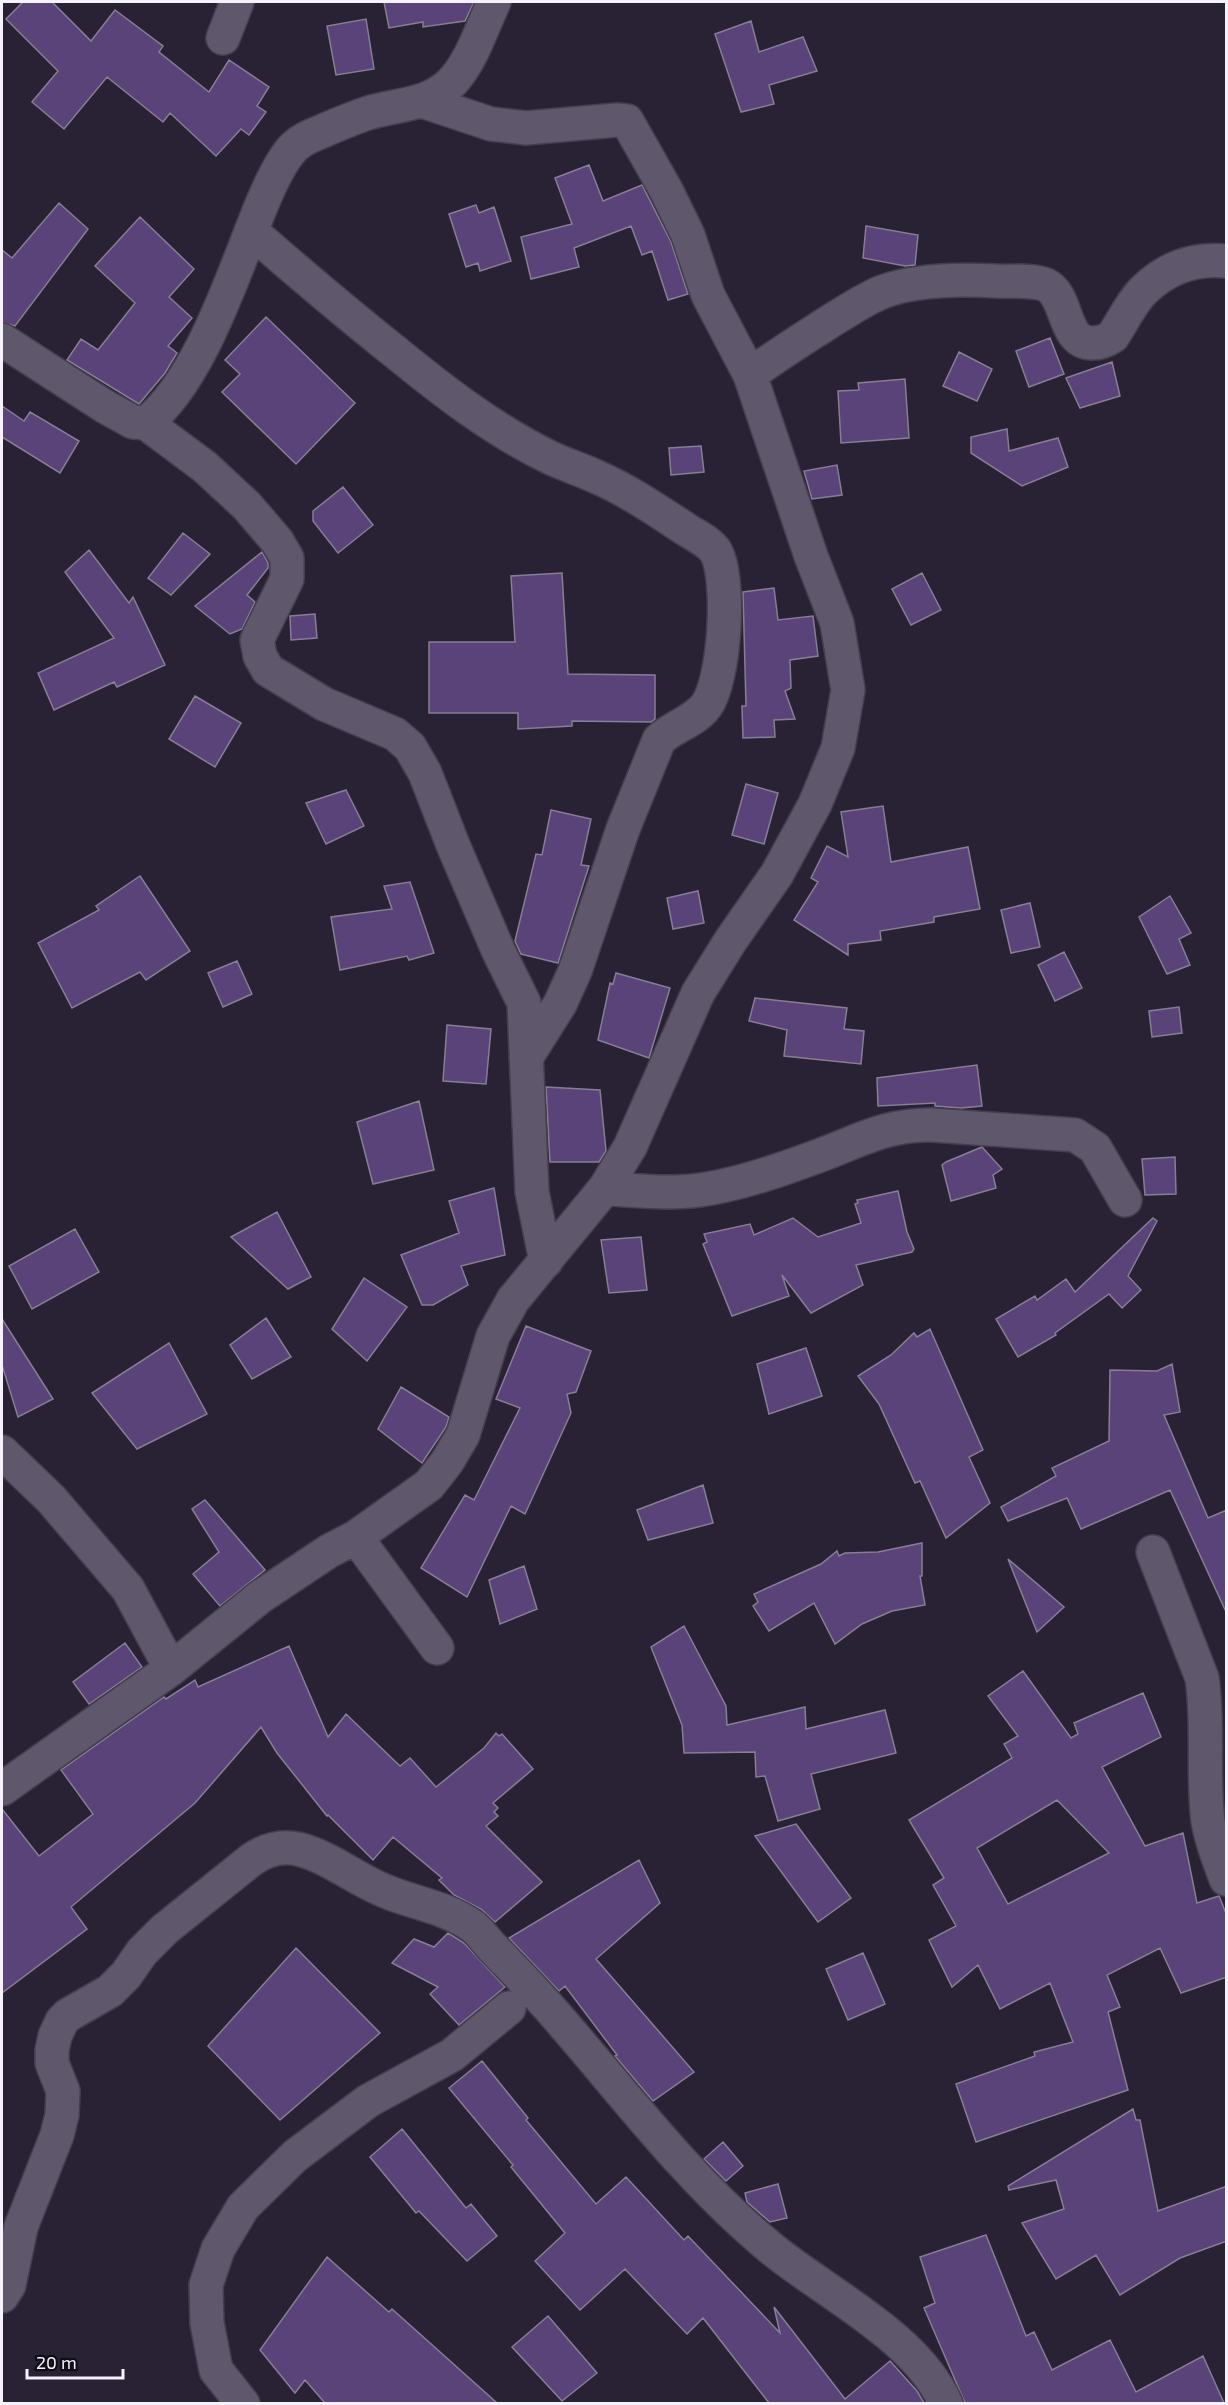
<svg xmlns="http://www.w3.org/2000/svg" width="1228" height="2405" font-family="'Exo 2',sans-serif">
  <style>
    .building { fill: #594379; stroke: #867e94; stroke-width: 1.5; fill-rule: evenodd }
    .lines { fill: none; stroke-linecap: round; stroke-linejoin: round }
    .minor-casing { stroke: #443e4d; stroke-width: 36 }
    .minor { stroke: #5f576c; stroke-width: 33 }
  </style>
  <rect width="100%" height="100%" fill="#292234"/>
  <!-- building -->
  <path class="building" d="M 23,2 L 52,2 L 91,41 L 115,10 L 163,46 L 159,52 L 209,92 L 229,60 L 269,87 L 257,106 L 266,112 L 249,135 L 241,129 L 216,156 L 170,113 L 163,122 L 107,77 L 64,129 L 32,102 L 58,71 L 6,19 Z
    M 384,2 L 474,2 L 465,21 L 423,27 L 423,22 L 389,28 Z
    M 366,19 L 374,69 L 336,75 L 327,26 Z
    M 751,21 L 759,52 L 803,37 L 817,71 L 769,85 L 774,104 L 741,112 L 715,34 Z
    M 589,165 L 603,201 L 642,185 L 671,242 L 688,294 L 668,300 L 652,251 L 642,255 L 631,226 L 574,248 L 579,267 L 531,279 L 521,237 L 572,224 L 555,178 Z
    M 59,203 L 88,229 L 15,326 L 2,322 L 2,250 L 12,258 Z
    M 476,205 L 479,213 L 494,207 L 511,261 L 480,271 L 478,263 L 466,267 L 449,214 Z
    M 140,217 L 194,269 L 169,297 L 192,318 L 168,346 L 177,353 L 165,373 L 139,404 L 67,360 L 81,339 L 98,350 L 135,303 L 95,266 Z
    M 866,226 L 918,235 L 915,265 L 905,266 L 863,258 Z
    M 266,317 L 355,403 L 296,464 L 222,392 L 240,374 L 225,360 Z
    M 1050,338 L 1064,374 L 1029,387 L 1016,351 Z
    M 959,352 L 992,369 L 977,401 L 943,386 Z
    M 1112,362 L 1120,396 L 1080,408 L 1066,378 Z
    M 905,379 L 909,438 L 841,443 L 838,391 L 859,390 L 858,383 Z
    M 2,406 L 24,421 L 30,412 L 79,441 L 60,473 L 2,437 Z
    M 1007,429 L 1009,451 L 1058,438 L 1068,467 L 1022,486 L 971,453 L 971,437 Z
    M 701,446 L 704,472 L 671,475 L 669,448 Z
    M 837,465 L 842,495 L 812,499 L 804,471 Z
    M 343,487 L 373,525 L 338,553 L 313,521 L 313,511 Z
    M 183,533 L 210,554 L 171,595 L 148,578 Z
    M 89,550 L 129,603 L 133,597 L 165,665 L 117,687 L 114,682 L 54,710 L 38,673 L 114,638 L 65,572 Z
    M 262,552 L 268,563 L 268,568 L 247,595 L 255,602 L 242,629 L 230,634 L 195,606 Z
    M 562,573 L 568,674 L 655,675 L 655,719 L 651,722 L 572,721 L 572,726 L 518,729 L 518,713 L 429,713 L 429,642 L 515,642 L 511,576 Z
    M 922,573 L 941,610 L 911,625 L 892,589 Z
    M 774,588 L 778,620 L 813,616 L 818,656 L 790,660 L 791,688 L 785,691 L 795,719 L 774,720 L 775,737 L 743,738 L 742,706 L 746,706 L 743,592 Z
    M 315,614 L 317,638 L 291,640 L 290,616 Z
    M 195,696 L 241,723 L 215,767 L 169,739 Z
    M 746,784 L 778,793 L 764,844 L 732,835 Z
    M 346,790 L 364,826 L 326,844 L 306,803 Z
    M 883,806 L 891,862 L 968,847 L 980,909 L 934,917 L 934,922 L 880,931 L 881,940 L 848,944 L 848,955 L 794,920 L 818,882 L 811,878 L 827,846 L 848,857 L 841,812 Z
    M 551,810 L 591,819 L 581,865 L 589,866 L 558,963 L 521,954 L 515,941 L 536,854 L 542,855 Z
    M 140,876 L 190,951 L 146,980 L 140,972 L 72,1008 L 38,943 L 99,910 L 96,906 Z
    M 410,882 L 434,953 L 409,960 L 407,956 L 340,970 L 331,917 L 392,909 L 384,886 Z
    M 698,891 L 704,923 L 673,929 L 667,898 Z
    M 1170,896 L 1191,933 L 1179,939 L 1190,965 L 1167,974 L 1139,917 Z
    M 1030,903 L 1040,947 L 1011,953 L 1001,910 Z
    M 1064,952 L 1082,988 L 1055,1001 L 1038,965 Z
    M 237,961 L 252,994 L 223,1007 L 208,973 Z
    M 616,973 L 670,988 L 649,1058 L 598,1040 L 610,983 L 613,984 Z
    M 755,998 L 847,1008 L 844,1029 L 864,1031 L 861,1064 L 784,1056 L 787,1030 L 749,1021 Z
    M 1179,1007 L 1182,1033 L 1152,1037 L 1149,1011 Z
    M 447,1025 L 491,1029 L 486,1084 L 443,1081 Z
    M 977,1065 L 982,1106 L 961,1108 L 935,1106 L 935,1103 L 878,1106 L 877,1078 Z
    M 546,1087 L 600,1090 L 606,1151 L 599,1162 L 550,1162 Z
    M 419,1101 L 434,1170 L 373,1184 L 357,1122 Z
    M 982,1147 L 1002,1169 L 993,1175 L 996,1188 L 951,1201 L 942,1165 L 946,1162 Z
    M 1175,1157 L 1176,1194 L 1145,1195 L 1142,1159 Z
    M 494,1188 L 505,1255 L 461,1266 L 468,1285 L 433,1305 L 422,1305 L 401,1255 L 459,1233 L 449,1201 Z
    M 898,1191 L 907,1232 L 914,1249 L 912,1252 L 856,1265 L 863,1285 L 811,1313 L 782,1275 L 789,1296 L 732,1316 L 703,1244 L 707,1242 L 704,1234 L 750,1224 L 754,1235 L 793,1218 L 818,1237 L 861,1223 L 855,1204 L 858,1203 L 857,1200 Z
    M 277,1212 L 311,1277 L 288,1289 L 231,1237 Z
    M 1153,1218 L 1157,1221 L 1128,1276 L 1141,1290 L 1122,1308 L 1109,1294 L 1055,1333 L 1056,1335 L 1018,1357 L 996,1319 L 1035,1296 L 1037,1300 L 1066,1279 L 1075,1292 Z
    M 75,1229 L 99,1272 L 32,1309 L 9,1266 Z
    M 641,1237 L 647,1290 L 609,1293 L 601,1240 Z
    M 364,1278 L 407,1307 L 367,1361 L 332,1329 Z
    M 266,1318 L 291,1357 L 252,1379 L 230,1345 Z
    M 2,1319 L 53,1399 L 18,1417 L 2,1365 Z
    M 526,1326 L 591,1351 L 576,1392 L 567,1394 L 571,1413 L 525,1514 L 511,1506 L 467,1597 L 421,1568 L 465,1495 L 474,1500 L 520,1408 L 496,1399 Z
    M 930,1329 L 983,1450 L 969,1457 L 990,1503 L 946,1538 L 920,1481 L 915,1483 L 879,1404 L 858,1376 L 891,1355 L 914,1333 L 917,1337 Z
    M 169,1343 L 207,1414 L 137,1449 L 92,1393 Z
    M 806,1348 L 822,1396 L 769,1414 L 757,1364 Z
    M 1172,1364 L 1180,1412 L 1164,1415 L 1208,1518 L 1227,1510 L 1227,1614 L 1170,1490 L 1081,1529 L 1067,1498 L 1008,1521 L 1001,1507 L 1056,1476 L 1052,1468 L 1109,1441 L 1110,1370 L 1157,1371 Z
    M 401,1387 L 449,1417 L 446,1427 L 422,1463 L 378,1429 Z
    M 703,1485 L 713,1523 L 648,1540 L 637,1510 Z
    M 205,1500 L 265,1570 L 220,1606 L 193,1574 L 219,1552 L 192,1509 Z
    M 922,1543 L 922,1576 L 920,1576 L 925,1605 L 892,1611 L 862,1624 L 835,1644 L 814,1603 L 769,1631 L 753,1606 L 758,1602 L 754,1594 L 821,1564 L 837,1551 L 839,1556 L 845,1553 L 878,1552 Z
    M 1008,1559 L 1064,1607 L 1037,1632 Z
    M 524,1566 L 537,1609 L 500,1624 L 489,1580 Z
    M 684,1626 L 726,1706 L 727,1725 L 805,1707 L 806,1729 L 885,1710 L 896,1753 L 811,1774 L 820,1809 L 778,1821 L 765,1776 L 756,1777 L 755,1752 L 684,1753 L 682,1725 L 651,1647 Z
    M 125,1643 L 142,1667 L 89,1704 L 73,1682 Z
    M 289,1646 L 328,1737 L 346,1714 L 400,1766 L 410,1758 L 436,1787 L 484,1748 L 496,1733 L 499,1736 L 502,1734 L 533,1769 L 493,1803 L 498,1808 L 494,1812 L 498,1816 L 486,1826 L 542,1882 L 495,1922 L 481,1909 L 454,1895 L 439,1880 L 442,1878 L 393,1837 L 373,1860 L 328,1815 L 327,1816 L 277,1753 L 261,1727 L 195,1803 L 71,1907 L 87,1929 L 2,1993 L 2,1809 L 39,1856 L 93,1814 L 61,1770 L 164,1697 L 166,1699 L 195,1680 L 198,1687 Z
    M 1023,1671 L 1071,1738 L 1078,1734 L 1074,1723 L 1143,1693 L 1161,1737 L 1102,1767 L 1145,1846 L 1183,1833 L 1197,1903 L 1219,1896 L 1227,1916 L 1227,1977 L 1181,1993 L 1160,1948 L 1107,1975 L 1120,2007 L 1108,2012 L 1128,2090 L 976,2142 L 956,2084 L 1035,2056 L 1034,2052 L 1073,2042 L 1050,1983 L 1000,2009 L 978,1965 L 952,1987 L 929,1940 L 956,1926 L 933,1885 L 944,1878 L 909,1820 L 1012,1758 L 1004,1744 L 1018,1736 L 988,1696 ZM 1057,1800 L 1109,1853 L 1008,1904 L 977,1848 Z
    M 796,1824 L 851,1898 L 818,1922 L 755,1836 Z
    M 639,1860 L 660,1903 L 596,1959 L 694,2072 L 653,2101 L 615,2056 L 617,2055 L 565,1986 L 559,1991 L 509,1938 Z
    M 448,1933 L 464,1943 L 505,1987 L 459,2025 L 430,1994 L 438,1987 L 392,1963 L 414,1939 L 434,1947 Z
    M 296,1948 L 380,2033 L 280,2120 L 208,2046 Z
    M 863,1953 L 885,2004 L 848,2020 L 826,1969 Z
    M 482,2061 L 528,2118 L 526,2120 L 596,2204 L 626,2177 L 684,2240 L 688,2236 L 780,2333 L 774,2307 L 845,2399 L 890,2361 L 917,2391 L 924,2403 L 769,2403 L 703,2318 L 687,2334 L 625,2269 L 580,2310 L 535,2261 L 565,2233 L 511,2167 L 513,2165 L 449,2088 Z
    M 1133,2109 L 1136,2120 L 1140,2120 L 1158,2211 L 1227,2186 L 1227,2241 L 1180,2258 L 1120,2295 L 1096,2255 L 1056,2279 L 1022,2223 L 1064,2209 L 1056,2180 L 1009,2190 L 1008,2186 Z
    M 402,2129 L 466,2208 L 471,2204 L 497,2236 L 467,2261 L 419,2211 L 416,2213 L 370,2157 Z
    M 723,2142 L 743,2166 L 726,2181 L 704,2159 Z
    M 778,2184 L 787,2218 L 770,2222 L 747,2202 L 745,2193 Z
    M 986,2235 L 1026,2336 L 1034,2332 L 1052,2370 L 1110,2340 L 1136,2392 L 1203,2356 L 1224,2403 L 965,2403 L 924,2308 L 935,2303 L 920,2257 Z
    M 327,2257 L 389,2312 L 392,2309 L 497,2403 L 325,2403 L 305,2380 L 295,2393 L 260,2350 Z
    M 548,2316 L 597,2373 L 562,2401 L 512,2347 Z"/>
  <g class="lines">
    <defs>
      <path id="minor" d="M 223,38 L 237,2
        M 251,231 C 298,272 345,312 394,351 C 443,391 493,430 551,458 C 566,465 582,470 597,477 C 629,491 658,511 687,530 C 696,536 710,542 716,552 C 731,579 725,681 706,706 C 694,722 673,726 659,740 L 623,829 L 575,971 L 560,1004 L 526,1058
        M 2,340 L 104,406 L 133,422 L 146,423 C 197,383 230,284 254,224 C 262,203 278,163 294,147 C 303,138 314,135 325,130 C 339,124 353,118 368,113 C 397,104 429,106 452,82 C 472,61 482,27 494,2
        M 750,375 C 774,357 798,342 823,326 C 842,314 861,301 882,292 C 917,279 960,279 996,281 C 1011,282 1032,279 1046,285 C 1069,296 1062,343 1092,343 C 1101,343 1106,341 1113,336 C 1123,321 1132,301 1145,289 C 1168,267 1196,258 1226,261
        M 146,423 L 205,467 L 247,506 L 277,541 L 287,558 L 287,579 L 257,640 L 260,656 L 268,670 L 324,704 L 395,734 L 410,747 L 425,773 L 453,845 L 498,950 L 524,1003 L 532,1192 L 546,1261
        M 605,1188 C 631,1191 674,1194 700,1190 C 737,1185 775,1172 810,1159 C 854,1144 883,1124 932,1125 L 1075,1135 L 1095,1148 L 1125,1200
        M 2,1452 L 51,1499 L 128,1589 L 171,1669
        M 356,1537 L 437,1648
        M 1153,1552 L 1202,1678 C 1209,1725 1202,1774 1208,1821 C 1211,1841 1219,1860 1226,1879
        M 2,1789 L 171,1669 L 260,1597 L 329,1551 L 356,1537 L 429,1485 L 447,1462 L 463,1435 L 493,1336 L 513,1300 L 605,1188 L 630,1147 L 698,993 L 731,940 L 777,874 L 815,804 L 838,748 L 848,690 L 837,623 L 811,556 L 750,375 L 708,295 L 688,235 L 666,190 L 627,121 L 617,120 L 526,128 L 491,124 L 422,101
        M 2,2296 L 9,2285 L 21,2227 L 57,2135 L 62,2115 L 63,2091 L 52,2063 L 52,2050 L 55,2036 L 62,2021 L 68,2015 L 110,1991 L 126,1975 L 142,1952 L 165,1929 L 251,1860 C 265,1850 280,1845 298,1849 C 330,1857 355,1879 385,1891 C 413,1903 445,1907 471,1925 C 479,1930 486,1941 493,1948 C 513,1969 534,1990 553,2012 C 624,2093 688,2180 772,2249 C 827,2294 917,2337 946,2404
        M 243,2404 L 216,2370 L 207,2323 L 206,2285 L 218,2249 L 243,2207 L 295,2156 L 368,2101 L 452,2055 L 509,2008"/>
    </defs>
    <!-- minor casing -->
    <use href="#minor" class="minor-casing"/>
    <!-- minor -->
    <use href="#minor" class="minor"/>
  </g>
  <!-- border -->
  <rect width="1228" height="2405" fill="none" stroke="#f5f1fd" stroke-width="6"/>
  <!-- scale -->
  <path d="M27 2369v9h96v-9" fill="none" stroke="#f5f1fd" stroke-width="3"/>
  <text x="36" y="2369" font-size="18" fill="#f5f1fd" stroke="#100d15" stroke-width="4.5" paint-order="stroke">20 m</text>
</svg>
